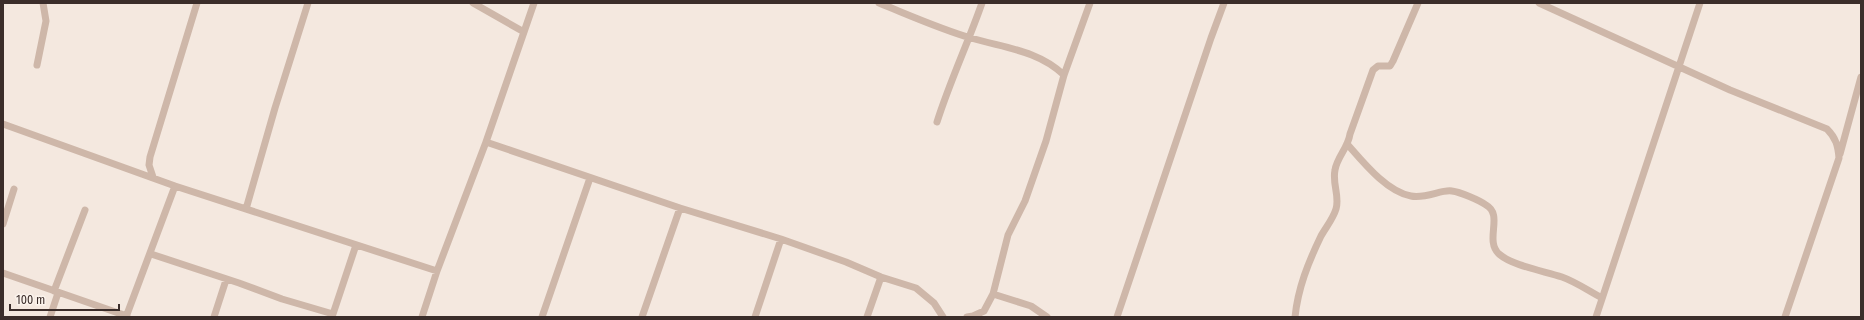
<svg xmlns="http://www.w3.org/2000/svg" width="1864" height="320" font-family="'Fira Sans Condensed',sans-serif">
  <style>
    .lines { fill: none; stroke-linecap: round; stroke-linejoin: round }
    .minor { stroke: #ceb7a9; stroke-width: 7 }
  </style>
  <rect width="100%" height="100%" fill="#f4e8df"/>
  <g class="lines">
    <!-- minor -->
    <path class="minor" d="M 473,3 L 524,32
      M 879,3 C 909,15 940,29 971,38 C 1004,48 1038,50 1064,75
      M 1539,3 L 1730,90 L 1827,129 C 1836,138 1838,146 1839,158 L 1785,317
      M 37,65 L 46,21 L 43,3
      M 937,122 C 950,81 968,43 982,3
      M 3,124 L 175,186 L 126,317
      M 486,142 L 680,208 L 781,239 L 846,262 L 881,277 L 916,288 L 934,303 L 943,317
      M 1348,145 C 1363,162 1387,192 1411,196 C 1426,199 1442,189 1452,191 C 1460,192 1479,200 1486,205 C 1504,215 1484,240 1499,254 C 1513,266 1544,271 1562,277 C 1576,282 1589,291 1602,298
      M 1840,154 L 1861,77
      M 153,177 L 149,165 L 150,157 L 197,3
      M 175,186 L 437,271
      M 246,209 L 275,108 L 308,3
      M 3,224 L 14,189
      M 151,254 L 239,283 L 282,299 L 333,314
      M 3,273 L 127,316
      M 54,291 L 85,210
      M 993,294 L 1031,306 L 1047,317
      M 50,317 L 58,293
      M 214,317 L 226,280
      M 332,317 L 356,245
      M 422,317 L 437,271 L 486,142 L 534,3
      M 542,317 L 590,178
      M 642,317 L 680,208
      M 755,317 L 781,239
      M 867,317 L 881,277
      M 967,317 L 973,316 L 984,311 L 993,294 L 1008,235 L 1025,201 L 1046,141 L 1064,75 L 1090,3
      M 1117,317 L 1211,38 L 1224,3
      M 1295,317 C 1298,288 1308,263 1321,236 C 1326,227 1333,219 1336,209 C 1340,196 1332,184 1335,170 C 1337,157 1348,148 1350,134 L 1373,70 L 1378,66 L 1390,66 L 1393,61 L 1418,3
      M 1596,317 L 1700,3"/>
  </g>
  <!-- border -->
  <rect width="1864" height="320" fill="none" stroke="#3b2d2a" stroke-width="8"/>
  <!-- scale -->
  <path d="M10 304v6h109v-6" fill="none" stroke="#3b2d2a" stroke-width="2"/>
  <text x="16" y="304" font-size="12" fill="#3b2d2a" stroke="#fbf3ec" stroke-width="3" paint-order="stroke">100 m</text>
</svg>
